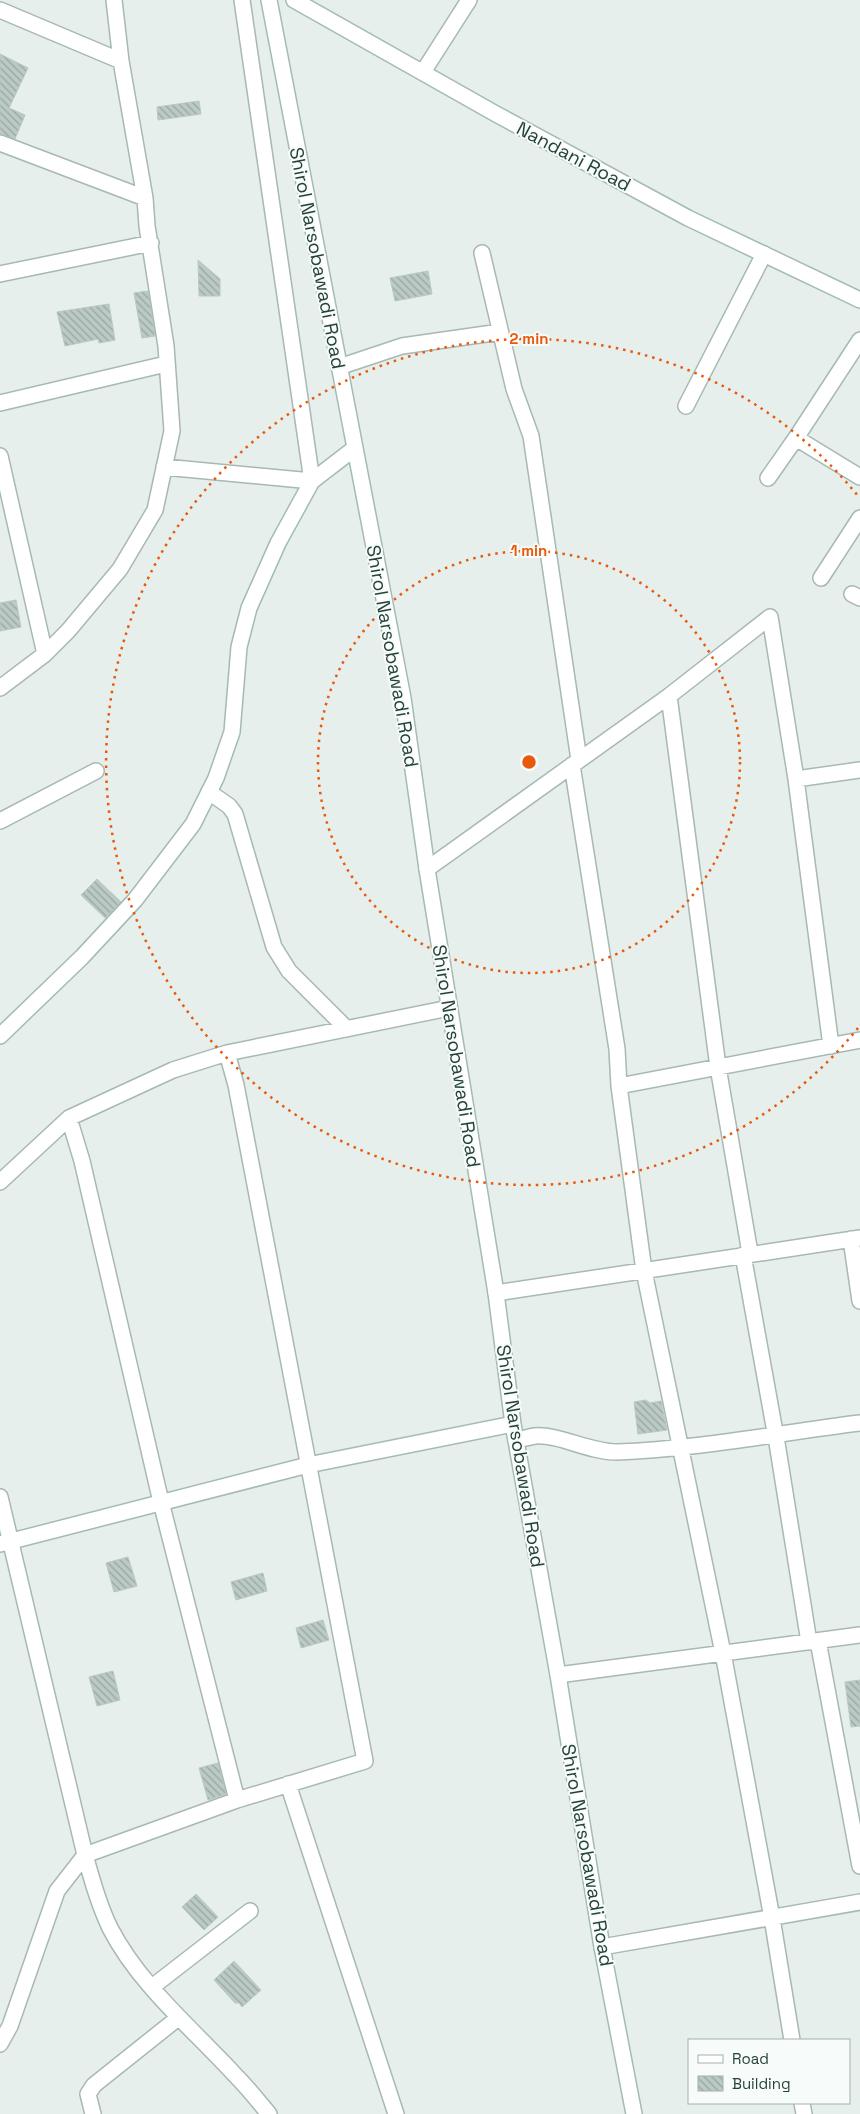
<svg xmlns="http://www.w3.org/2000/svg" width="860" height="2114" font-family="'Space Grotesk',sans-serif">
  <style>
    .building { fill: url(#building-back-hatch); stroke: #b8c9c2 }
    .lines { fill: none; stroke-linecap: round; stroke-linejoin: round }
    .street-casing { stroke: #a8b8b2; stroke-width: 18 }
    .secondary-casing { stroke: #a4bbb3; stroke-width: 18 }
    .street { stroke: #fff; stroke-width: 15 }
    .secondary { stroke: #fff; stroke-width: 15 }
    .ring { fill: none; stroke: #e8590c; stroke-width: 2.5; stroke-dasharray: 2.5 5 }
    .labels { text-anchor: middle; stroke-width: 4; stroke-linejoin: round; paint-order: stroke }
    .street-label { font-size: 19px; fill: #24423a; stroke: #f7fbf9 }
    .centre { fill: #e8590c; stroke: #f7fbf9; stroke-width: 2.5 }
    .ring-label { font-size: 15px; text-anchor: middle; font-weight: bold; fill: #e8590c; stroke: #f7fbf9; stroke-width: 4; stroke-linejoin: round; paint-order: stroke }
  </style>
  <defs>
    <pattern id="building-back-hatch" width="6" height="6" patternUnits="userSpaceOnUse" patternTransform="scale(1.25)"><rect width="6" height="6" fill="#bbcac4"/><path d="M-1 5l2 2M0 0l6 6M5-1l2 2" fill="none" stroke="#98a6a0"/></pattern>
  </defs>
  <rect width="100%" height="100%" fill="#e6efeb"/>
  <!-- building -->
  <path class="building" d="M 0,54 L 28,68 L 9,108 L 25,115 L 15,139 L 0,134 Z
    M 199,101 L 201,114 L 158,120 L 157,107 Z
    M 198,260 L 220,279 L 220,296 L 199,296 Z
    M 428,271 L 432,294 L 395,301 L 390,278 Z
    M 148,291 L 155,336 L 142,338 L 134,293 Z
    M 109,304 L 115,340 L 99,343 L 98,339 L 65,346 L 57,312 Z
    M 16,600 L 21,627 L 0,631 L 0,603 Z
    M 97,879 L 121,902 L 105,918 L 81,895 Z
    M 646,1400 L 650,1403 L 661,1401 L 667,1430 L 638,1434 L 634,1402 Z
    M 128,1557 L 137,1586 L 114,1592 L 106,1563 Z
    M 263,1573 L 267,1591 L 236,1600 L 231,1582 Z
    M 323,1620 L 329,1640 L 301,1648 L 296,1628 Z
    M 113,1671 L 120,1700 L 97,1706 L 89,1677 Z
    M 860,1680 L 860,1726 L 851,1727 L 845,1682 Z
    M 218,1763 L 226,1794 L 208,1800 L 199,1768 Z
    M 196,1894 L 218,1917 L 204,1930 L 182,1907 Z
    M 234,1961 L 261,1990 L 242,2007 L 239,2003 L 235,2003 L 214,1980 Z"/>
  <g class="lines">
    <defs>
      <path id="street" d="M 0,10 L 121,61
        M 423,72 L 469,0
        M 0,143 L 145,198
        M 482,253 L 514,389 L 531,436 L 579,760
        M 0,274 L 151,243
        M 339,367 L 402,346 L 500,332
        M 0,403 L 166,364
        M 686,406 L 764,254
        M 796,438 L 860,477
        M 0,456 L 45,654
        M 164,467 L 312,481 L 242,0
        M 768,478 L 796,438 L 860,340
        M 821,578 L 860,518
        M 852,594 L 860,598
        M 0,688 L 45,654 L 68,631 L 120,569 L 155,510 L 172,431 L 166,346 L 147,226 L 145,198 L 121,61 L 114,0
        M 669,696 L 770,617 L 796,779 L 831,1046
        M 572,765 L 617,1049 L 619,1086 L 644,1271 L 723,1653 L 772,1918 L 792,2040
        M 796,779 L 860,770
        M 209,792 L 229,806 L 235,814 L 274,947 L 289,971 L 347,1029
        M 0,821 L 96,771
        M 427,869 L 669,696 L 718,1067 L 750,1253
        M 619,1086 L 860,1040
        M 69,1118 L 82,1161 L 161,1502 L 237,1800
        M 0,1182 L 69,1118 L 173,1070 L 227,1053 L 449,1008
        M 851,1239 L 860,1301
        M 743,1255 L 777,1443 L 809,1642
        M 496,1293 L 860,1238
        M 516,1440 C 522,1439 529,1437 535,1436 C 559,1434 589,1452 617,1452 C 698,1449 779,1433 860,1423
        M 0,1497 L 85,1855 C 92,1880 99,1905 110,1928 C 140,1986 193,2029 236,2076 C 248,2088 258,2101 269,2114
        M 818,1641 L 860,1866
        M 558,1675 L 860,1635
        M 288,1784 L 396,2114
        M 602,1947 L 860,1902
        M 152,1987 L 250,1911
        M 0,2044 L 10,2026 L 57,1891 L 85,1855 L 237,1800 L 365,1761 L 236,1085 L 227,1053
        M 802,2103 L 804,2114
        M 93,2114 L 88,2094 L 94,2085 L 178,2018"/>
      <path id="secondary" d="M 269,0 L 403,698 L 427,869 L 496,1293 L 513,1424 L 558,1675 L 602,1947 L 634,2114
        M 294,0 L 496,114 L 688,218 L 860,300
        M 0,1036 L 82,957 L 135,900 L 193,824 L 216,778 L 232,732 L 239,647 L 249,608 L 278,543 L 312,481 L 355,448
        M 0,1544 L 308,1465 L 513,1424"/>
    </defs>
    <!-- street casing -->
    <use href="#street" class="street-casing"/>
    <!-- secondary casing -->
    <use href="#secondary" class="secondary-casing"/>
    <!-- street -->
    <use href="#street" class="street"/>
    <!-- secondary -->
    <use href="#secondary" class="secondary"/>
  </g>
  <!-- distance rings -->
  <g class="ring">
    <circle cx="529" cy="762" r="211"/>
    <path d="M858 1028A423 423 0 1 1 858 496"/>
  </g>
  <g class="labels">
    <!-- street labels -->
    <g class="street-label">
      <text transform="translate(574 156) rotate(28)" y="7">Nandani Road</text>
      <text transform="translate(318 258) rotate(79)" y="7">Shirol Narsobawadi Road</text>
      <text transform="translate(393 656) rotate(80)" y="7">Shirol Narsobawadi Road</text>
      <text transform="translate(457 1056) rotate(81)" y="7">Shirol Narsobawadi Road</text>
      <text transform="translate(521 1456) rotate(81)" y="7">Shirol Narsobawadi Road</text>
      <text transform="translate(588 1855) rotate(80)" y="7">Shirol Narsobawadi Road</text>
    </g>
  </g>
  <circle cx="529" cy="762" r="8" class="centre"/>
  <g class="ring-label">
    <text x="529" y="344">2 min</text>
    <text x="529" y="556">1 min</text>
  </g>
  <!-- legend -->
  <rect x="688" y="2039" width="162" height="65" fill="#f7fbf9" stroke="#a3b1ad"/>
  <rect x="698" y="2055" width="25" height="8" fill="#ffffff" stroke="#a3b1ad"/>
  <text x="732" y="2064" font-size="15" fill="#24423a">Road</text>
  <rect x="698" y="2076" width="25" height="15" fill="url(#building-back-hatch)" stroke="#a3b1ad"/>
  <text x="732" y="2089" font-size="15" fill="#24423a">Building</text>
</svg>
